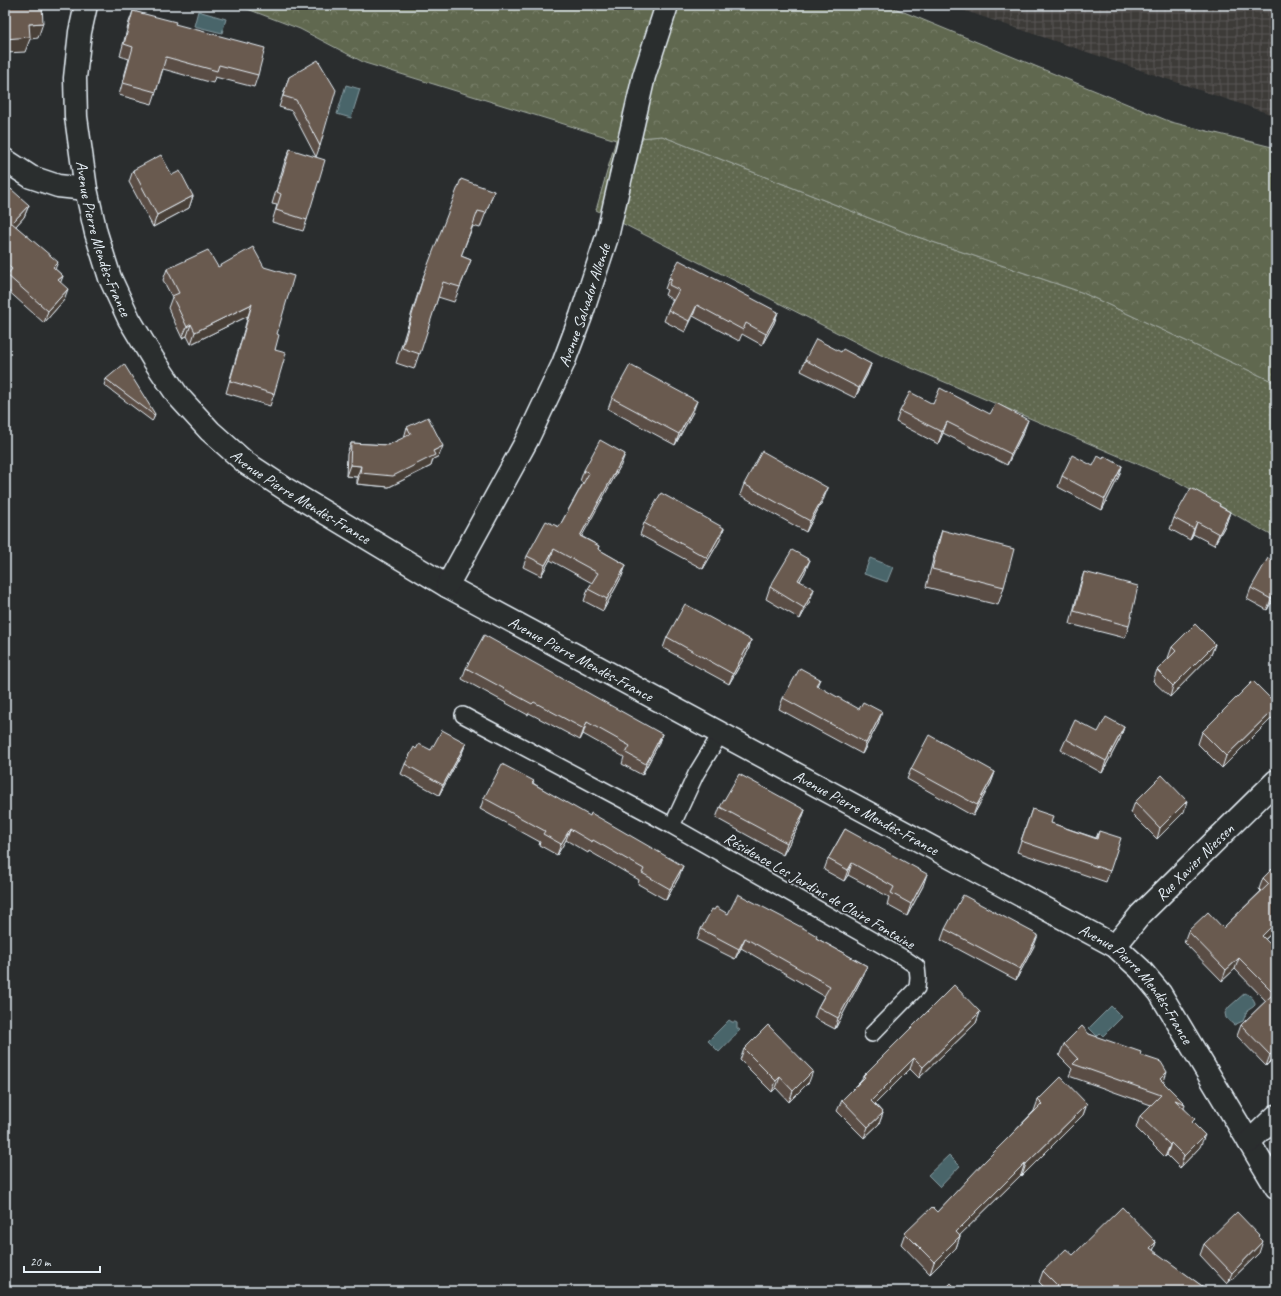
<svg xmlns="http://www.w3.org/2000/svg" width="1281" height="1296" font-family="Caveat,sans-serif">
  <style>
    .industrial { fill: url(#industrial-grid) }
    .green { fill: url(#green-dots); stroke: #a4aca4 }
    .forest { fill: url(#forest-crowns); stroke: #a4aca4 }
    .water { fill: #48656b; stroke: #889da3 }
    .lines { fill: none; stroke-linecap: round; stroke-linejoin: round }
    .service-casing { stroke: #e8f1f8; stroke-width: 18 }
    .minor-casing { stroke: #e8f1f8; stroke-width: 25 }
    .service { stroke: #2a2d2e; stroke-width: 15 }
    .minor { stroke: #2a2d2e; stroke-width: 22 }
    .wall { fill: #5a4d45; stroke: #e8f1f8 }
    .shaded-wall { fill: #4a3f38; stroke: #e8f1f8 }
    .building { fill: #695a50; stroke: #e8f1f8 }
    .labels { text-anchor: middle; stroke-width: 3; stroke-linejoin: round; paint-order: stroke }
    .street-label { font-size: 16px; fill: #e8f1f8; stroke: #2a2d2e }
  </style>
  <defs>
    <pattern id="industrial-grid" width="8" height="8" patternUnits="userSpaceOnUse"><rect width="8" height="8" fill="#3d3a38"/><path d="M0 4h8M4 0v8" fill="none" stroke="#595756"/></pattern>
    <pattern id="green-dots" width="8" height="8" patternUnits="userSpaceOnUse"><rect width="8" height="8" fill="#60684f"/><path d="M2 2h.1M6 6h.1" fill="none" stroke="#777e69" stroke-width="1.8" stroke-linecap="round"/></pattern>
    <pattern id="forest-crowns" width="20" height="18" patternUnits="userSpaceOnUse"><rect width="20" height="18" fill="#60684f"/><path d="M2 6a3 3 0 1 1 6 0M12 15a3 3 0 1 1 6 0" fill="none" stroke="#777e69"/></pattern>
  </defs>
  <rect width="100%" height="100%" fill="#2a2d2e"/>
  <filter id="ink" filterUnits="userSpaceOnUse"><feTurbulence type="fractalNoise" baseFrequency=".025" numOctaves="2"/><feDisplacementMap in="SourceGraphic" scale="8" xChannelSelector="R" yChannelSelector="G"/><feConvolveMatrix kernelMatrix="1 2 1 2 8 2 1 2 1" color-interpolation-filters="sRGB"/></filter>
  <g filter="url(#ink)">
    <!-- industrial -->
    <path class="industrial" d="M 948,5 L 1276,5 L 1276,116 Z"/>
    <!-- green -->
    <path class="green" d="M 662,136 L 912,235 L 1081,292 L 1276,383 L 1276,538 L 1173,479 L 881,355 L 596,210 L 616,140 Z"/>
    <!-- forest -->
    <path class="forest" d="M 237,5 L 887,5 L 1171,122 L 1276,148 L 1276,383 L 1081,292 L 912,235 L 662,136 L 616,140 L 365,63 L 300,29 Z"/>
    <!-- water -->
    <path class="water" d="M 198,11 L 226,19 L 222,33 L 194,26 Z
      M 346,85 L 360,89 L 351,118 L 337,114 Z
      M 870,558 L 893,567 L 887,582 L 864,574 Z
      M 1245,993 C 1250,995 1255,999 1255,1005 L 1253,1007 L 1247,1011 L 1243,1021 L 1234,1025 L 1226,1018 L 1225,1013 L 1229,1007 Z
      M 1111,1006 L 1122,1017 L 1103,1036 L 1100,1033 L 1097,1036 L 1089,1028 Z
      M 729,1020 L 732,1022 L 735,1022 L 737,1023 L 737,1028 L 740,1030 L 719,1052 L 708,1041 Z
      M 949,1155 L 960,1166 L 940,1187 L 928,1175 Z"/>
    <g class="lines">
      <defs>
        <path id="service" d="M 463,715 L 672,826 L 904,958 L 917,967 L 918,977 L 917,988 L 872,1034
          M 672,826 L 696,774 L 721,733"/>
        <g id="minor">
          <path id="s1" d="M 86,5 L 80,32 L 75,78 L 76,117 L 86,189 L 96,233 L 110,278 L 129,319 L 153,359 L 178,396 L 210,431 L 246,463 L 284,488 L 447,586 L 1115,946 L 1140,969 L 1160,993 L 1276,1187"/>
          <path d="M 5,160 L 31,177 L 58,186 L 86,189"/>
          <path id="s2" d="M 447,586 L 527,440 L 563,364 L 581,316 L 607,237 L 644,76 L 667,5"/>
          <path id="s3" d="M 1115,946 L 1141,914 L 1276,781"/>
          <path d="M 1249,1142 L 1276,1116"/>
        </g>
      </defs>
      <!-- service casing -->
      <use href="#service" class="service-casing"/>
      <!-- minor casing -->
      <use href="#minor" class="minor-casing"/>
      <!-- service -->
      <use href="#service" class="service"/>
      <!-- minor -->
      <use href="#minor" class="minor"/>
    </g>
    <!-- wall -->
    <path class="wall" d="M 133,11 L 175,24 L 258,75 L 254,87 L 215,77 L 213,83 L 163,69 L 156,92 L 152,104 L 119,95 L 129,59 L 120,56 L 129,22 Z
      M 1276,74 L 1276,80 L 1274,80 Z
      M 289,77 L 320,146 L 316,157 L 292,111 L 279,107 Z
      M 290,149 L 307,220 L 303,231 L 272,222 L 277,205 L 272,204 L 285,161 Z
      M 133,170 L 172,175 L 193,196 L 189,208 L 153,227 L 129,182 Z
      M 494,191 L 480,228 L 473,226 L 461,256 L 471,260 L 454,302 L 438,297 L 414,369 L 396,363 L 419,290 L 424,275 Z
      M 5,195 L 29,205 L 24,217 L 16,226 L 55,269 L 63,276 L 60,282 L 64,300 L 44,323 L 5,288 L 5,280 L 6,278 L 5,277 Z
      M 218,267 L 277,334 L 275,350 L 274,394 L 270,406 L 226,393 L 248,316 L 191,344 L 187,336 L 182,338 L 168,308 L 172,297 L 163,280 L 167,269 Z
      M 669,278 L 778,312 L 774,323 L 762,345 L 742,334 L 739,341 L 693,316 L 685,332 L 664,321 L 668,310 L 673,300 L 665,295 L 667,290 L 665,289 Z
      M 841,352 L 871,364 L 867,375 L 855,398 L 801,371 L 805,360 Z
      M 106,379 L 155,414 L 153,420 L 152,421 L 104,385 Z
      M 612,398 L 693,412 L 675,445 L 608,409 Z
      M 933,404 L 1024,431 L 1007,465 L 943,433 L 938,444 L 896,422 L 900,411 Z
      M 407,427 L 439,456 L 433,459 L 431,466 L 389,487 L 357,484 L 357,477 L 346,476 L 347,454 L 351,443 L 388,445 L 404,438 Z
      M 1103,459 L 1122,466 L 1119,476 L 1102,510 L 1058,487 L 1062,476 L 1093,466 Z
      M 621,465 L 581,536 L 599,546 L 598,549 L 626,565 L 622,576 L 603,611 L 584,601 L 588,589 L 592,583 L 550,560 L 541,576 L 523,567 L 527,556 L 559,527 L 583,483 L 580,481 L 584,470 Z
      M 744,484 L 824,498 L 806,532 L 740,495 Z
      M 1220,504 L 1219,506 L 1230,512 L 1226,524 L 1214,545 L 1193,534 L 1190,540 L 1170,529 L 1174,518 Z
      M 644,523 L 720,540 L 703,569 L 640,535 Z
      M 942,530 L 1004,587 L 998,605 L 926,587 L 936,548 Z
      M 1276,563 L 1276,606 L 1271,603 L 1267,610 L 1247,599 L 1251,588 Z
      M 805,572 L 800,581 L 810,601 L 800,619 L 766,599 L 770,587 Z
      M 1084,572 L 1129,626 L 1125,638 L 1070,624 L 1080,584 Z
      M 667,637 L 751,640 L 748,651 L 729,684 L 663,648 Z
      M 1215,644 L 1211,655 L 1170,697 L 1153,681 L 1157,670 L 1168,659 L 1168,658 L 1172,647 Z
      M 466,668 L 662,734 L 658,745 L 642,775 L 622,764 L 624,757 L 583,734 L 580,740 L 529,713 L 528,715 L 462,679 Z
      M 820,679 L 817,686 L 878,724 L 862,754 L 779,709 L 783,698 Z
      M 1273,717 L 1222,768 L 1198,744 L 1202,732 Z
      M 1124,727 L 1120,739 L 1102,773 L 1061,750 L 1066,739 Z
      M 466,743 L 462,753 L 439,795 L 401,774 L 405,764 L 416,749 L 431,750 Z
      M 911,769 L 995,772 L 991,783 L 973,816 L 907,779 Z
      M 534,781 L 533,783 L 679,877 L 666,900 L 638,884 L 639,880 L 589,851 L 588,853 L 566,840 L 557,855 L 539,845 L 540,842 L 480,809 L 484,798 Z
      M 1135,802 L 1184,812 L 1157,839 L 1131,813 Z
      M 720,807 L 805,810 L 801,821 L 783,855 L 716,818 Z
      M 1032,809 L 1051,823 L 1096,838 L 1099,831 L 1110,871 L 1106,882 L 1017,852 Z
      M 845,829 L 923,886 L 907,916 L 887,905 L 889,897 L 848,875 L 844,881 L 824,870 L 828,859 Z
      M 1276,865 L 1276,929 L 1265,940 L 1276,950 L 1276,1056 L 1266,1066 L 1237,1036 L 1241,1025 L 1266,1001 L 1235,969 L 1222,981 L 1184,942 L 1188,931 L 1223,928 L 1261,891 L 1259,889 L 1263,878 Z
      M 714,910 L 816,938 L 867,966 L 863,976 L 835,1029 L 814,1018 L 818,1007 L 824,996 L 741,948 L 735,959 L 697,940 L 701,929 Z
      M 945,929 L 1034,946 L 1016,980 L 941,940 Z
      M 980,1012 L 976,1023 L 919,1078 L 910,1069 L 875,1104 L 883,1113 L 879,1124 L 864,1138 L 837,1111 L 842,1100 L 861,1081 L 863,1076 Z
      M 1089,1034 L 1140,1055 L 1163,1083 L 1185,1104 L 1184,1108 L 1193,1124 L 1200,1147 L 1180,1168 L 1167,1155 L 1165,1157 L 1136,1128 L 1140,1116 L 1151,1105 L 1069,1076 L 1072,1069 L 1059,1056 L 1064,1044 Z
      M 744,1049 L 809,1082 L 789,1102 L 776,1088 L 772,1092 L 740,1060 Z
      M 1038,1100 L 1087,1104 L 1083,1115 L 1022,1176 L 1021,1175 L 960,1235 L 960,1236 L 956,1248 L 930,1274 L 901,1244 L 905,1233 L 937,1212 L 1034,1111 Z
      M 1259,1237 L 1259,1253 L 1227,1284 L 1200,1255 L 1204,1244 Z
      M 1156,1242 L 1153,1251 L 1209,1291 L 1048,1291 L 1039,1282 L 1043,1271 L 1073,1255 Z"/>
    <!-- shaded-wall -->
    <path class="shaded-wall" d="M 43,23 L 38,38 L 30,39 L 25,52 L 5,53 L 5,39 L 29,24 Z
      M 193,196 L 189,208 L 153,227 L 157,215 Z
      M 29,205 L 24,217 L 8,235 L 12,223 Z
      M 58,262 L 53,274 L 53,267 Z
      M 63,276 L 59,287 L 58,280 Z
      M 68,289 L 64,300 L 44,323 L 48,311 Z
      M 252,304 L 248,316 L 191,344 L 195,332 Z
      M 697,305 L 693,316 L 685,332 L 689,321 Z
      M 778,312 L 774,323 L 762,345 L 766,334 Z
      M 191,324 L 187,336 L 182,338 L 187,327 Z
      M 871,364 L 867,375 L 855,398 L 859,388 Z
      M 697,401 L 693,412 L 675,445 L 679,434 Z
      M 1028,420 L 1024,431 L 1007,465 L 1011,454 Z
      M 947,422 L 943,433 L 938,444 L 942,432 Z
      M 443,446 L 439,456 L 433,459 L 431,466 L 389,487 L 357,484 L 360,473 L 433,451 Z
      M 625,454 L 621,465 L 576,547 L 580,536 Z
      M 350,465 L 361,466 L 357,477 L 346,476 Z
      M 1122,466 L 1119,476 L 1102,510 L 1105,499 Z
      M 828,488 L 824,498 L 806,532 L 810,521 Z
      M 1230,512 L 1226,524 L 1214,545 L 1219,534 Z
      M 1197,522 L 1193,534 L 1190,540 L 1194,529 Z
      M 724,528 L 720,540 L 703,569 L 707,558 Z
      M 554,549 L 550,560 L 541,576 L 545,565 Z
      M 810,560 L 805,572 L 794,591 L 798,580 Z
      M 626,565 L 622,576 L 603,611 L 607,599 Z
      M 814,589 L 810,601 L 800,619 L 804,608 Z
      M 1275,592 L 1271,603 L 1267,610 L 1271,599 Z
      M 751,640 L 748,651 L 729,684 L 733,674 Z
      M 1215,644 L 1211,655 L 1170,697 L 1173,686 Z
      M 1276,707 L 1276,709 L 1273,717 L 1222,768 L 1226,756 Z
      M 882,712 L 878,724 L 862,754 L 866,743 Z
      M 587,722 L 583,734 L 580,740 L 584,729 Z
      M 1124,727 L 1120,739 L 1102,773 L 1106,761 Z
      M 662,734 L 658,745 L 642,775 L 646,764 Z
      M 466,743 L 462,753 L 439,795 L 443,785 Z
      M 995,772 L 991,783 L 973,816 L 977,805 Z
      M 1187,801 L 1184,812 L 1157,839 L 1160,828 Z
      M 805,810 L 801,821 L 783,855 L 787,843 Z
      M 570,829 L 566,840 L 557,855 L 561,844 Z
      M 852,863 L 848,875 L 844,881 L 848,870 Z
      M 683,866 L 679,877 L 666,900 L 670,889 Z
      M 927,874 L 923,886 L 907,916 L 911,904 Z
      M 1276,922 L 1276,929 L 1257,947 L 1262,936 Z
      M 1038,935 L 1034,946 L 1016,980 L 1020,969 Z
      M 745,938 L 741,948 L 735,959 L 739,949 Z
      M 1239,958 L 1235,969 L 1222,981 L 1226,970 Z
      M 867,966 L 863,976 L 835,1029 L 838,1018 Z
      M 980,1012 L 976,1023 L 919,1078 L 923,1067 Z
      M 1276,1049 L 1276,1056 L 1266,1066 L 1270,1055 Z
      M 914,1058 L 910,1069 L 867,1112 L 871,1101 Z
      M 813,1071 L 809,1082 L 789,1102 L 793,1091 Z
      M 1167,1072 L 1163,1084 L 1160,1079 Z
      M 780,1077 L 776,1088 L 772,1092 L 776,1081 Z
      M 1087,1104 L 1083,1115 L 1022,1176 L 1026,1164 Z
      M 883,1113 L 879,1124 L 864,1138 L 868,1127 Z
      M 1205,1135 L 1200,1147 L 1180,1168 L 1184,1156 Z
      M 1171,1143 L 1167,1155 L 1165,1157 L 1170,1145 Z
      M 1025,1163 L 1021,1175 L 952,1243 L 956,1232 Z
      M 960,1236 L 956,1248 L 930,1274 L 934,1262 Z
      M 1263,1241 L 1259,1253 L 1227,1284 L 1232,1273 Z
      M 1156,1242 L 1152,1254 L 1150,1248 Z"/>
    <!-- building -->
    <path class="building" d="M 5,5 L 42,5 L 43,23 L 29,24 L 30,37 L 5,39 Z
      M 133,11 L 176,22 L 175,24 L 265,48 L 258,75 L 219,65 L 217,71 L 166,57 L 156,92 L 123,83 L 133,47 L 124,44 Z
      M 318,60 L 336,90 L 320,146 L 296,100 L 283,96 L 289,77 Z
      M 290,149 L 325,160 L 307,220 L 276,210 L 281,194 L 277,192 Z
      M 161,155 L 172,175 L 180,171 L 193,196 L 157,215 L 133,170 Z
      M 461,179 L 494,191 L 486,213 L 478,211 L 461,256 L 471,260 L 460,287 L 443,282 L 420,354 L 402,348 L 424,275 Z
      M 11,189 L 29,205 L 12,223 L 58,262 L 53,267 L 63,276 L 58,280 L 68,289 L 48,311 L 7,275 L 12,269 L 5,262 L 5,195 Z
      M 253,247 L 264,267 L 294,276 L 277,334 L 279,335 L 275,350 L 286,353 L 274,394 L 230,381 L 252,304 L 195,332 L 191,324 L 187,327 L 172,296 L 179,293 L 167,269 L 208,250 L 218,267 Z
      M 679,260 L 778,312 L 766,334 L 746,323 L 743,330 L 697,305 L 689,321 L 668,310 L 679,290 L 669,285 L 672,279 L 669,278 Z
      M 816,339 L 841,352 L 843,349 L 871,364 L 859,388 L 805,360 Z
      M 124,364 L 155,414 L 154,415 L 106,379 Z
      M 630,365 L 697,401 L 679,434 L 612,398 Z
      M 940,388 L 990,414 L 996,403 L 1028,420 L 1011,454 L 947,422 L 942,432 L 900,411 L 910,392 L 933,404 Z
      M 428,417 L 443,446 L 433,451 L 435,455 L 393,476 L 360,473 L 361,466 L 350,465 L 351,443 L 388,445 L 411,434 L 407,427 Z
      M 600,440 L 625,454 L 580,536 L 599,546 L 598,549 L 626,565 L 607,599 L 588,589 L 598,573 L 554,549 L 545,565 L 527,556 L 546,521 L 559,527 L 589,473 L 584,470 Z
      M 762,451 L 828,488 L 810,521 L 744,484 Z
      M 1072,455 L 1093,466 L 1098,456 L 1103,459 L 1104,456 L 1122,466 L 1105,499 L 1062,476 Z
      M 1191,488 L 1220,504 L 1219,506 L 1230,512 L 1219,534 L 1197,522 L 1194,529 L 1174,518 Z
      M 661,493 L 724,528 L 707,558 L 644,523 Z
      M 942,530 L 1014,549 L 1004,587 L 932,569 Z
      M 792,550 L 810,560 L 798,580 L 814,589 L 804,608 L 770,587 Z
      M 1268,558 L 1276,563 L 1276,593 L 1275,592 L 1271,599 L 1251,588 Z
      M 1084,572 L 1138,586 L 1129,626 L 1074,611 Z
      M 685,604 L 751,640 L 733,674 L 667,637 Z
      M 1195,624 L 1215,644 L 1173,686 L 1157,670 L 1176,651 L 1172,647 Z
      M 484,635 L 662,734 L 646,764 L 626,753 L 630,746 L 587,722 L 584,729 L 534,702 L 532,704 L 466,668 Z
      M 800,668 L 820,679 L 816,685 L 859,709 L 863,702 L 882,712 L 866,743 L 783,698 Z
      M 1253,681 L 1276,704 L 1276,707 L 1226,756 L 1202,732 Z
      M 1106,717 L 1124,727 L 1106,761 L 1066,739 L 1075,720 L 1098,732 Z
      M 442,730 L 466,743 L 443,785 L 405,764 L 414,747 L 416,749 L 419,744 L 431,750 Z
      M 929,735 L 995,772 L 977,805 L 911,769 Z
      M 502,764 L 534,781 L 532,783 L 590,816 L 591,813 L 683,866 L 670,889 L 642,873 L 644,869 L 593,840 L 592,842 L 570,829 L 561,844 L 543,834 L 545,831 L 484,798 Z
      M 739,774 L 805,810 L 787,843 L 720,807 Z
      M 1162,775 L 1187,801 L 1160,828 L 1135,802 Z
      M 1032,809 L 1053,816 L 1051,823 L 1097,839 L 1099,831 L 1121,838 L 1110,871 L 1021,841 Z
      M 845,829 L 927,874 L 911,904 L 891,893 L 894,887 L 852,863 L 848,870 L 828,859 Z
      M 1276,865 L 1276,922 L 1262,936 L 1276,950 L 1276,1049 L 1270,1055 L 1241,1025 L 1274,993 L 1239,958 L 1226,970 L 1188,931 L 1208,912 L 1223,928 L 1269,884 L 1263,878 Z
      M 738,894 L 805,929 L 817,936 L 816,938 L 867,966 L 838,1018 L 818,1007 L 830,986 L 745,938 L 739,949 L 701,929 L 712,909 L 714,910 L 716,907 L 728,914 Z
      M 963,895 L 1038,935 L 1020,969 L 945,929 Z
      M 954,985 L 980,1012 L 923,1067 L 914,1058 L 871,1101 L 883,1113 L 868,1127 L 842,1100 L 865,1077 L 863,1076 Z
      M 768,1025 L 813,1071 L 793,1091 L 780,1077 L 776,1081 L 744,1049 Z
      M 1082,1026 L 1089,1034 L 1141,1052 L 1140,1055 L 1161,1062 L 1167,1072 L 1160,1079 L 1185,1104 L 1175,1100 L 1195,1119 L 1192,1122 L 1205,1135 L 1184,1156 L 1171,1143 L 1170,1145 L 1140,1116 L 1161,1095 L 1073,1064 L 1078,1059 L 1064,1044 Z
      M 1061,1077 L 1087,1104 L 1026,1164 L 1025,1163 L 956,1232 L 960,1236 L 934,1262 L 905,1233 L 932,1207 L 937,1212 L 984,1162 L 1042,1104 L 1038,1100 Z
      M 1122,1207 L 1156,1242 L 1150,1248 L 1209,1291 L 1057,1291 L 1054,1288 L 1057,1285 L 1043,1271 L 1066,1249 L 1073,1255 Z
      M 1237,1212 L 1259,1235 L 1258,1236 L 1263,1241 L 1232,1273 L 1204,1244 Z
      M 951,1283 L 959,1291 L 943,1291 Z"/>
  </g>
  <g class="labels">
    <!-- street labels -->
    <g class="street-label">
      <text dy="6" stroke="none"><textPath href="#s1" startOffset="238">Avenue Pierre Mendès-France</textPath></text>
      <text dy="6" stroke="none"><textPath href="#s2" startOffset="313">Avenue Salvador Allende</textPath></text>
      <text dy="6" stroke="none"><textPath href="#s1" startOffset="574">Avenue Pierre Mendès-France</textPath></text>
      <text dy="6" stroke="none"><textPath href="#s1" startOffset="898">Avenue Pierre Mendès-France</textPath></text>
      <text dy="6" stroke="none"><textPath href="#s1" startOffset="1222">Avenue Pierre Mendès-France</textPath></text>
      <text dy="6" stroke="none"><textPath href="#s3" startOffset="116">Rue Xavier Niessen</textPath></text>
      <text transform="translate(820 890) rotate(30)" y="6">Résidence Les Jardins de Claire Fontaine</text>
      <text dy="6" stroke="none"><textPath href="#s1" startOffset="1546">Avenue Pierre Mendès-France</textPath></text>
    </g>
  </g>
  <!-- margin -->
  <rect width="1281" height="1296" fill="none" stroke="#2a2d2e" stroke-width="20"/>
  <rect x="10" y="10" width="1261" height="1276" fill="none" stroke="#e8f1f8" stroke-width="1.5" filter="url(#ink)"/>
  <!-- scale -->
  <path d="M24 1266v6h76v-6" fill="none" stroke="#e8f1f8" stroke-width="2"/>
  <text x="30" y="1266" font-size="12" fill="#e8f1f8" stroke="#2a2d2e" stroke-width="3" paint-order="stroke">20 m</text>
</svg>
